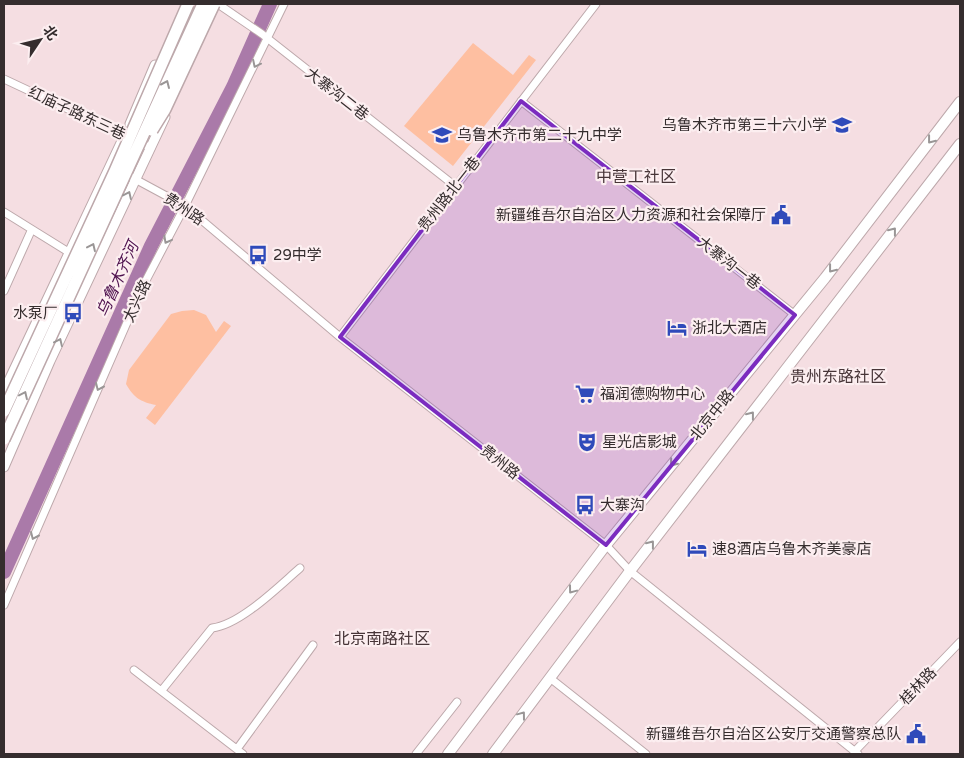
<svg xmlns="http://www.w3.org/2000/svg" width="964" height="758" font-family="'Varela Round','Noto Sans SC',sans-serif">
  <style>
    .green { fill: #febfa1 }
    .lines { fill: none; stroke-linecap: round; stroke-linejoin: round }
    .river { stroke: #aa7aa9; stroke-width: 14 }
    .minor-casing { stroke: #bda8ab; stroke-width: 9 }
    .secondary-casing { stroke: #bda8ab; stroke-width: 11 }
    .primary-casing { stroke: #bda8ab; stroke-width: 12 }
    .minor { stroke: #fff; stroke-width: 7 }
    .secondary { stroke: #fff; stroke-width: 9 }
    .primary { stroke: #fff; stroke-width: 10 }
    .trunk-bridge-casing { stroke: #bda8ab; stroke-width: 14; stroke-linecap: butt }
    .trunk-bridge { stroke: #fff; stroke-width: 11 }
    .oneway { stroke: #9a9696 }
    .marked { fill: #7b2cbf; fill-opacity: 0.2; stroke: #7b2cbf; stroke-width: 4; stroke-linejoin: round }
    .labels { text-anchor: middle; stroke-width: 4.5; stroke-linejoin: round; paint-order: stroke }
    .street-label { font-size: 15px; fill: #352d2e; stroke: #fceef0 }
    .poi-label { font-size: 15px; fill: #352d2e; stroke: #fceef0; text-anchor: start }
    .neighbourhood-label { font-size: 16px; fill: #473538; stroke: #fceef0 }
    .water-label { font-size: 16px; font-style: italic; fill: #4d104d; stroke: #fceef0 }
  </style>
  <rect width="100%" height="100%" fill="#f5dee2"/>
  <!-- green -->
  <path class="green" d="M 473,43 L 513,75 L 529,55 L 536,60 L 453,166 L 404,126 Z
    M 194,310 L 206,315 L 216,332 L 224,321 L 231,326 L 155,425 L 146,418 L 156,405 C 141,402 134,398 126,384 L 129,370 L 171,314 L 182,311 Z"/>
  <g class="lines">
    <!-- river -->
    <path class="river" d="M 4,572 L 151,246 L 233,87 L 270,4"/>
    <defs>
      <path id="minor" d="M 218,4 L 262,34 L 455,186
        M 4,79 L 151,148
        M 521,101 L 795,315
        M 122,172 L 185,206 L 340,337 L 606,545 L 630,571 L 858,754
        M 4,212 L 70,253
        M 4,291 L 31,231
        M 340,337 L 596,4
        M 4,605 L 142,288 L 185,206 L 284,4
        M 134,670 L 243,754
        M 550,678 L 646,754
        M 162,690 L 212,628 C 240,625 278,587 300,568
        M 237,749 L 313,645
        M 854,752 L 960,642
        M 416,754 L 457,702"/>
      <path id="secondary" d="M 130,124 L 155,65
        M 4,391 L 121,143
        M 4,467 L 50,361 L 165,117"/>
      <path id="primary" d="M 448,754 L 606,545 L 825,278 L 960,102
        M 493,754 L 630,571 L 960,144"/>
    </defs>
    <!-- minor casing -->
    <use href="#minor" class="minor-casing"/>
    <!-- secondary casing -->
    <use href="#secondary" class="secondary-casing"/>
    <!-- primary casing -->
    <use href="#primary" class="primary-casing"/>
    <!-- minor -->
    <use href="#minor" class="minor"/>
    <!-- secondary -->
    <use href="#secondary" class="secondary"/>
    <!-- primary -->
    <use href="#primary" class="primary"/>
    <defs>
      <path id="trunk-bridge" d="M 152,130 L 165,109 L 214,4
        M 4,411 L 115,171 L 188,4
        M 4,439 L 203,4"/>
    </defs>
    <!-- trunk-bridge casing -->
    <use href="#trunk-bridge" class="trunk-bridge-casing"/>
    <!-- trunk-bridge -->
    <use href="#trunk-bridge" class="trunk-bridge"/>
  </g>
  <!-- one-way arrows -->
  <defs><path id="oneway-chevron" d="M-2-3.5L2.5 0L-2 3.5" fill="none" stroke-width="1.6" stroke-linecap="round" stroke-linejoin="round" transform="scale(1.25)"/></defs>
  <g class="oneway">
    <use href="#oneway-chevron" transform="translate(256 64) rotate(116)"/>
    <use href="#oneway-chevron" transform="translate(166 84) rotate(-66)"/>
    <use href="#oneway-chevron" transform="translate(931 140) rotate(128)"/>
    <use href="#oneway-chevron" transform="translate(128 195) rotate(-65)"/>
    <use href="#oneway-chevron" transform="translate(893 231) rotate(-52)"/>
    <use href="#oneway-chevron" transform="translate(167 240) rotate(118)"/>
    <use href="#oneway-chevron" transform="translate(92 247) rotate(-65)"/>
    <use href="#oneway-chevron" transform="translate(832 269) rotate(128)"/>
    <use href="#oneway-chevron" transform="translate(59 342) rotate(-65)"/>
    <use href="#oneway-chevron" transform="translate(99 387) rotate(114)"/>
    <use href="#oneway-chevron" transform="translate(24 395) rotate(-65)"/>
    <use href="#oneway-chevron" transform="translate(751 415) rotate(-52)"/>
    <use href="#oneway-chevron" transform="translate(673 463) rotate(129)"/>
    <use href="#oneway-chevron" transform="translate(34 536) rotate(114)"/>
    <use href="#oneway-chevron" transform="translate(651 544) rotate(-52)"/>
    <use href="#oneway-chevron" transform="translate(572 590) rotate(127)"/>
    <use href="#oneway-chevron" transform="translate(522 715) rotate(-53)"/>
  </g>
  <!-- marked area -->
  <path class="marked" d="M 521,101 L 795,315 L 606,545 L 340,337 Z"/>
  <!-- icons -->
  <defs>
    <symbol id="school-bare" viewBox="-9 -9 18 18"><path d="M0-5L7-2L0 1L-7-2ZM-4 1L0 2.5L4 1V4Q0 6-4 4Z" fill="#2f4aba" stroke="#fceef0" stroke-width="2.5" paint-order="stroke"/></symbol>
    <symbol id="civic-bare" viewBox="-9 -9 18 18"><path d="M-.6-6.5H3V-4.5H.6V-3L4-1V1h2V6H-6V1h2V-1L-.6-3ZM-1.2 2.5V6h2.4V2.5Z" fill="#2f4aba" stroke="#fceef0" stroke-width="2.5" paint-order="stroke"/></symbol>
    <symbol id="bus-bare" viewBox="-9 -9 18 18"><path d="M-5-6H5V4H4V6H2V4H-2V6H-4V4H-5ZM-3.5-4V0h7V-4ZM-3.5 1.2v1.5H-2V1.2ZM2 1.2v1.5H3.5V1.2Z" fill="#2f4aba" stroke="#fceef0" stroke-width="2.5" paint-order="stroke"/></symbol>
    <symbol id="hotel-bare" viewBox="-9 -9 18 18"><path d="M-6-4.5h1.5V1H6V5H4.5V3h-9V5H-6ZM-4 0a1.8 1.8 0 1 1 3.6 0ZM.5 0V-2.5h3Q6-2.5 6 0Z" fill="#2f4aba" stroke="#fceef0" stroke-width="2.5" paint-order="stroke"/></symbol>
    <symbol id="supermarket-bare" viewBox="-9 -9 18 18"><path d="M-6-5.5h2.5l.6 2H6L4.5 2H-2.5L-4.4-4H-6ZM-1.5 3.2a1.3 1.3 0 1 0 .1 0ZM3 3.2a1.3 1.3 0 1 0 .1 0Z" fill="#2f4aba" stroke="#fceef0" stroke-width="2.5" paint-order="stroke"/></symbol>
    <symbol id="theatre-bare" viewBox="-9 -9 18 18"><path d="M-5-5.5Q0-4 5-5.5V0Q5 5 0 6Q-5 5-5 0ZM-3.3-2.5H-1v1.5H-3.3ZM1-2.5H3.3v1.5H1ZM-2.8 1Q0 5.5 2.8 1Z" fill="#2f4aba" stroke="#fceef0" stroke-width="2.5" paint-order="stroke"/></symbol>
  </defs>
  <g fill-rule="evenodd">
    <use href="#school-bare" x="828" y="111" width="28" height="28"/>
    <use href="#school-bare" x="428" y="121" width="28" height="28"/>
    <use href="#civic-bare" x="767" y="201" width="28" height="28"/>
    <use href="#bus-bare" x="244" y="241" width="28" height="28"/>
    <use href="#bus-bare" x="59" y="299" width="28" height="28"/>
    <use href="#hotel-bare" x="663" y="314" width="28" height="28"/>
    <use href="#supermarket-bare" x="571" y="380" width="28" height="28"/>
    <use href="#theatre-bare" x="573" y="428" width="28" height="28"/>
    <use href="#bus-bare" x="571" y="491" width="28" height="28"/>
    <use href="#hotel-bare" x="683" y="535" width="28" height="28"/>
    <use href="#civic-bare" x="902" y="720" width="28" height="28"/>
  </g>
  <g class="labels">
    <!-- street labels -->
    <g class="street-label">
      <text transform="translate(337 94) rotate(38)" y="5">大寨沟二巷</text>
      <text transform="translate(77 113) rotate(25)" y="5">红庙子路东三巷</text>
      <text transform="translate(449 194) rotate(-52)" y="5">贵州路北一巷</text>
      <text transform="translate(184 209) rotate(34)" y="5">贵州路</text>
      <text transform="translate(729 263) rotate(38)" y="5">大寨沟一巷</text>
      <text transform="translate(137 301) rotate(-65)" y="5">太兴路</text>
      <text transform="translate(712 415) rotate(-51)" y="5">北京中路</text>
      <text transform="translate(500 462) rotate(38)" y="5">贵州路</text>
      <text transform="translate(918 686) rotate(-46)" y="5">桂林路</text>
    </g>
    <!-- poi labels -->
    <g class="poi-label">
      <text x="827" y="130" text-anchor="end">乌鲁木齐市第三十六小学</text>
      <text x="457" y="140">乌鲁木齐市第二十九中学</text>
      <text x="766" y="220" text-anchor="end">新疆维吾尔自治区人力资源和社会保障厅</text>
      <text x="273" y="260">29中学</text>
      <text x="58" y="318" text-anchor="end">水泵厂</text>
      <text x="692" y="333">浙北大酒店</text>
      <text x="600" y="399">福润德购物中心</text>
      <text x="602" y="447">星光店影城</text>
      <text x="600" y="510">大寨沟</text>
      <text x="712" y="554">速8酒店乌鲁木齐美豪店</text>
      <text x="901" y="739" text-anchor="end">新疆维吾尔自治区公安厅交通警察总队</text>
    </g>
    <!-- neighbourhood labels -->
    <g class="neighbourhood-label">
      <text x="636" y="182">中营工社区</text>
      <text x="838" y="382">贵州东路社区</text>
      <text x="382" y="644">北京南路社区</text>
    </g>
    <!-- water labels -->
    <g class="water-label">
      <text transform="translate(117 279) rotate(-66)" y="6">乌鲁木齐河</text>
    </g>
  </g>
  <!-- border -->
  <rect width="964" height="758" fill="none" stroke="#352d2e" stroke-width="10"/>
  <!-- north arrow -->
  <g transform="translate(40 40) rotate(55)" stroke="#fceef0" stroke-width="4" paint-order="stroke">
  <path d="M0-4L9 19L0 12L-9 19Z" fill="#352d2e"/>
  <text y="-8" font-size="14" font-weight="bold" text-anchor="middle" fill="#352d2e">北</text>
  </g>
</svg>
